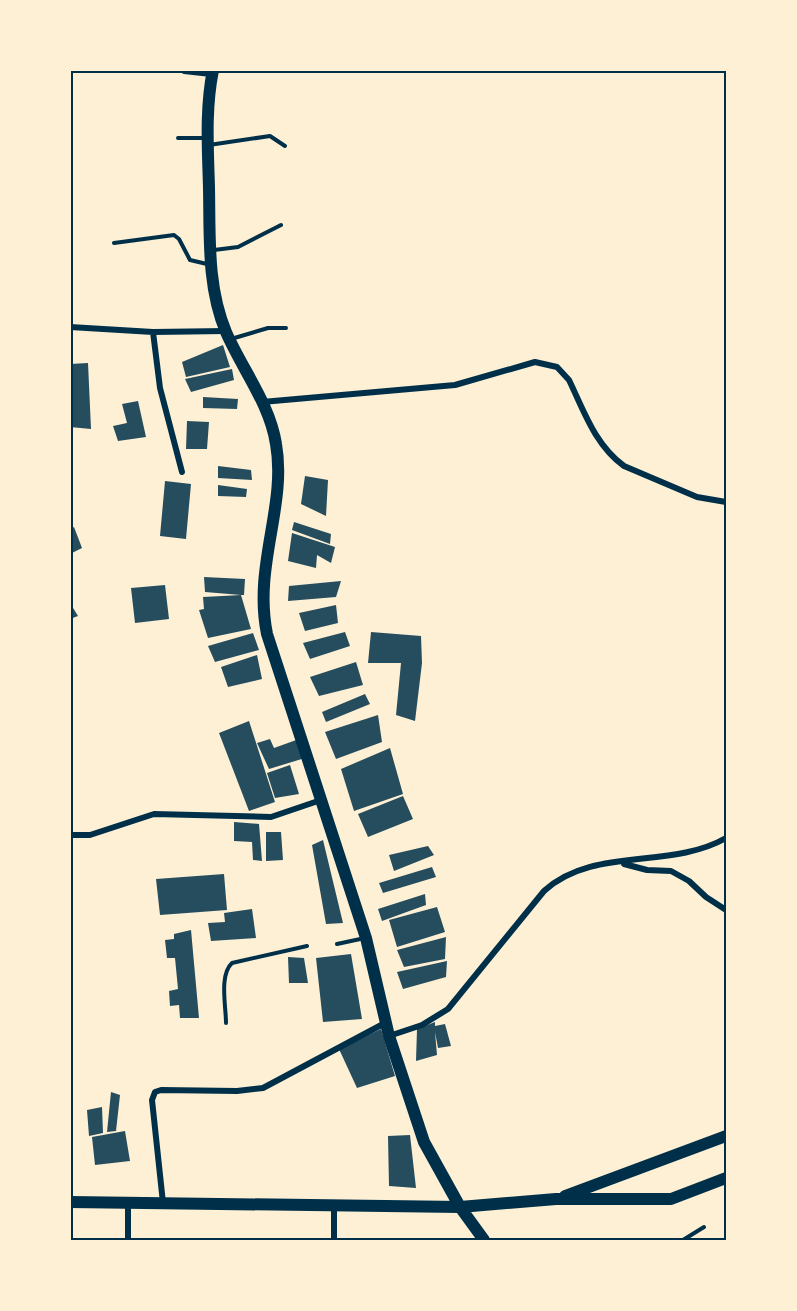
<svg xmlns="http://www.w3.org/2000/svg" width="797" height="1311" font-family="Arial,sans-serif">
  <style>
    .building { fill: #264d5e }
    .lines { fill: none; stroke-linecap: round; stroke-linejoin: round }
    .service { stroke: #003049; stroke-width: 4 }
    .minor { stroke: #003049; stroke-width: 6 }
    .primary { stroke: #003049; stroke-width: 12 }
    .neatline { fill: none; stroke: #003049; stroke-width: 2 }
  </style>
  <rect width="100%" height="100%" fill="#fdf0d5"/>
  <!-- building -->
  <path class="building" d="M 223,345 L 230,367 L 186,377 L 182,362 Z
    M 88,363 L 91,429 L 70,427 L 70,364 Z
    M 232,369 L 234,380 L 191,392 L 185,379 Z
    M 203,397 L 238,399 L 237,409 L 203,408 Z
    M 138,401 L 146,437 L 118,441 L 113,426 L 127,423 L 122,404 Z
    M 187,421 L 209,422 L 207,449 L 186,449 Z
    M 218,466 L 251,470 L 252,480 L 218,478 Z
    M 305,476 L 328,480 L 326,516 L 301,504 Z
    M 165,481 L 191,484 L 186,539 L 160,536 Z
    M 218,485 L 247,489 L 246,497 L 218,496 Z
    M 294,522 L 331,534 L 330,544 L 292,530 Z
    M 74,527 L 82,548 L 70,554 L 70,529 Z
    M 292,533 L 335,547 L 331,563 L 317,555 L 316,568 L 288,561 Z
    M 204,577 L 245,579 L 244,595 L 241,595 L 251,629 L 208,638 L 199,610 L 204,609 L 203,597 L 241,595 L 205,592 Z
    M 341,581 L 336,597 L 288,601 L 289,586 Z
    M 165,585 L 169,619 L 135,623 L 131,588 Z
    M 70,603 L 78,616 L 70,619 Z
    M 336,605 L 338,623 L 305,631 L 299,613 Z
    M 345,632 L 350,646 L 310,659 L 303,643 Z
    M 371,632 L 421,636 L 422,663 L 415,721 L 396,715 L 401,663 L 368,663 Z
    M 253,633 L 259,650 L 215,662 L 208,646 Z
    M 257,655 L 262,679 L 228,687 L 221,667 Z
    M 356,662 L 363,685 L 319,696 L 310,677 Z
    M 365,694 L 370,704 L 326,722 L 322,712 Z
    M 378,715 L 382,742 L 336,759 L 325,732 Z
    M 249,721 L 275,802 L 249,811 L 219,733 Z
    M 270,739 L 274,748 L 299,739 L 305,758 L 269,769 L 257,743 Z
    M 390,748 L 403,794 L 354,811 L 341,769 Z
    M 290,765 L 299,794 L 275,798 L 267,773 Z
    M 403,796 L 413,819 L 368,837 L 358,814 Z
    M 234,822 L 259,824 L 262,861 L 253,860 L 252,842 L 234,841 Z
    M 266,832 L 281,832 L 283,860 L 266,861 Z
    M 323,840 L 343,923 L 326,924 L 312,845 Z
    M 428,846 L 434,855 L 394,871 L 389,855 Z
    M 432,867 L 436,877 L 383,893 L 379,883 Z
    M 224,874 L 227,910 L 160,915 L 156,879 Z
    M 425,894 L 426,905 L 382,921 L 378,909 Z
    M 437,907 L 445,932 L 397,947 L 389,920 Z
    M 252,909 L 256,938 L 211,941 L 208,923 L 225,922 L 224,913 Z
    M 191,930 L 199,1018 L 180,1018 L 179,1005 L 170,1006 L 169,991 L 178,989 L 175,958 L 167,958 L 165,940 L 174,939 L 174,934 Z
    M 446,937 L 445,959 L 404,967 L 397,950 Z
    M 351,954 L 362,1019 L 323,1022 L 316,958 Z
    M 288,957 L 304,958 L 308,983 L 289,983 Z
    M 447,961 L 446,977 L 403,989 L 397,972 Z
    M 435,1022 L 435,1026 L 445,1024 L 451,1046 L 438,1048 L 435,1032 L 437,1055 L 416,1061 L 417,1029 Z
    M 381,1029 L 395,1076 L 357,1088 L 339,1049 Z
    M 111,1092 L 120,1095 L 116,1131 L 107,1132 Z
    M 102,1107 L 103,1133 L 89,1136 L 87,1110 Z
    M 125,1131 L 130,1161 L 95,1165 L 92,1137 Z
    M 410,1135 L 416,1188 L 389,1186 L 388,1136 Z"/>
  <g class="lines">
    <!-- service -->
    <path class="service" d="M 184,72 L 211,75
      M 178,138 L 204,138
      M 209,145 L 270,136 L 285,146
      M 114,243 L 174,235 L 179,239 L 190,260 L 207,264
      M 214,250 L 238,247 L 281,225
      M 231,339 L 268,328 L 286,328
      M 337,944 L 365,938
      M 226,1023 C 226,1006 219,975 232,963 L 307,946
      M 683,1240 L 704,1227"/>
    <!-- minor -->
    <path class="minor" d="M 70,327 L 153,332 L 226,331
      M 153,332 L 160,388 L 182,472
      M 262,402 L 455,385 L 535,362 L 557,367 L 569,380 C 584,411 595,445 624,466 L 697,497 L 726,502
      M 70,835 L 90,835 L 154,814 L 271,817 L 321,800
      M 624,864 L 647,870 L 671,871 L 689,881 L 706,897 L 726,910
      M 389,1036 L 422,1025 L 448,1009 L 544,891 C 593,846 670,870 726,838
      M 163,1203 L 152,1100 L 155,1092 L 161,1090 L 237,1091 L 263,1088 L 385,1023
      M 128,1240 L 128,1203
      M 334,1240 L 334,1206"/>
    <!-- primary -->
    <path class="primary" d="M 213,70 C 205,110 208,149 209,188 C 210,237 207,287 226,332 C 242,369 270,404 276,444 C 287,506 253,566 267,634 L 366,938 L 389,1036 L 424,1142 L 460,1207 L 484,1240
      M 565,1196 L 726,1136
      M 70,1202 L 460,1207 L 556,1199 L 671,1199 L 726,1178"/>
  </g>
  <!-- border -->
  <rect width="797" height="1311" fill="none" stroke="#fdf0d5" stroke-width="144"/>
  <rect x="72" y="72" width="653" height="1167" class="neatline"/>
</svg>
